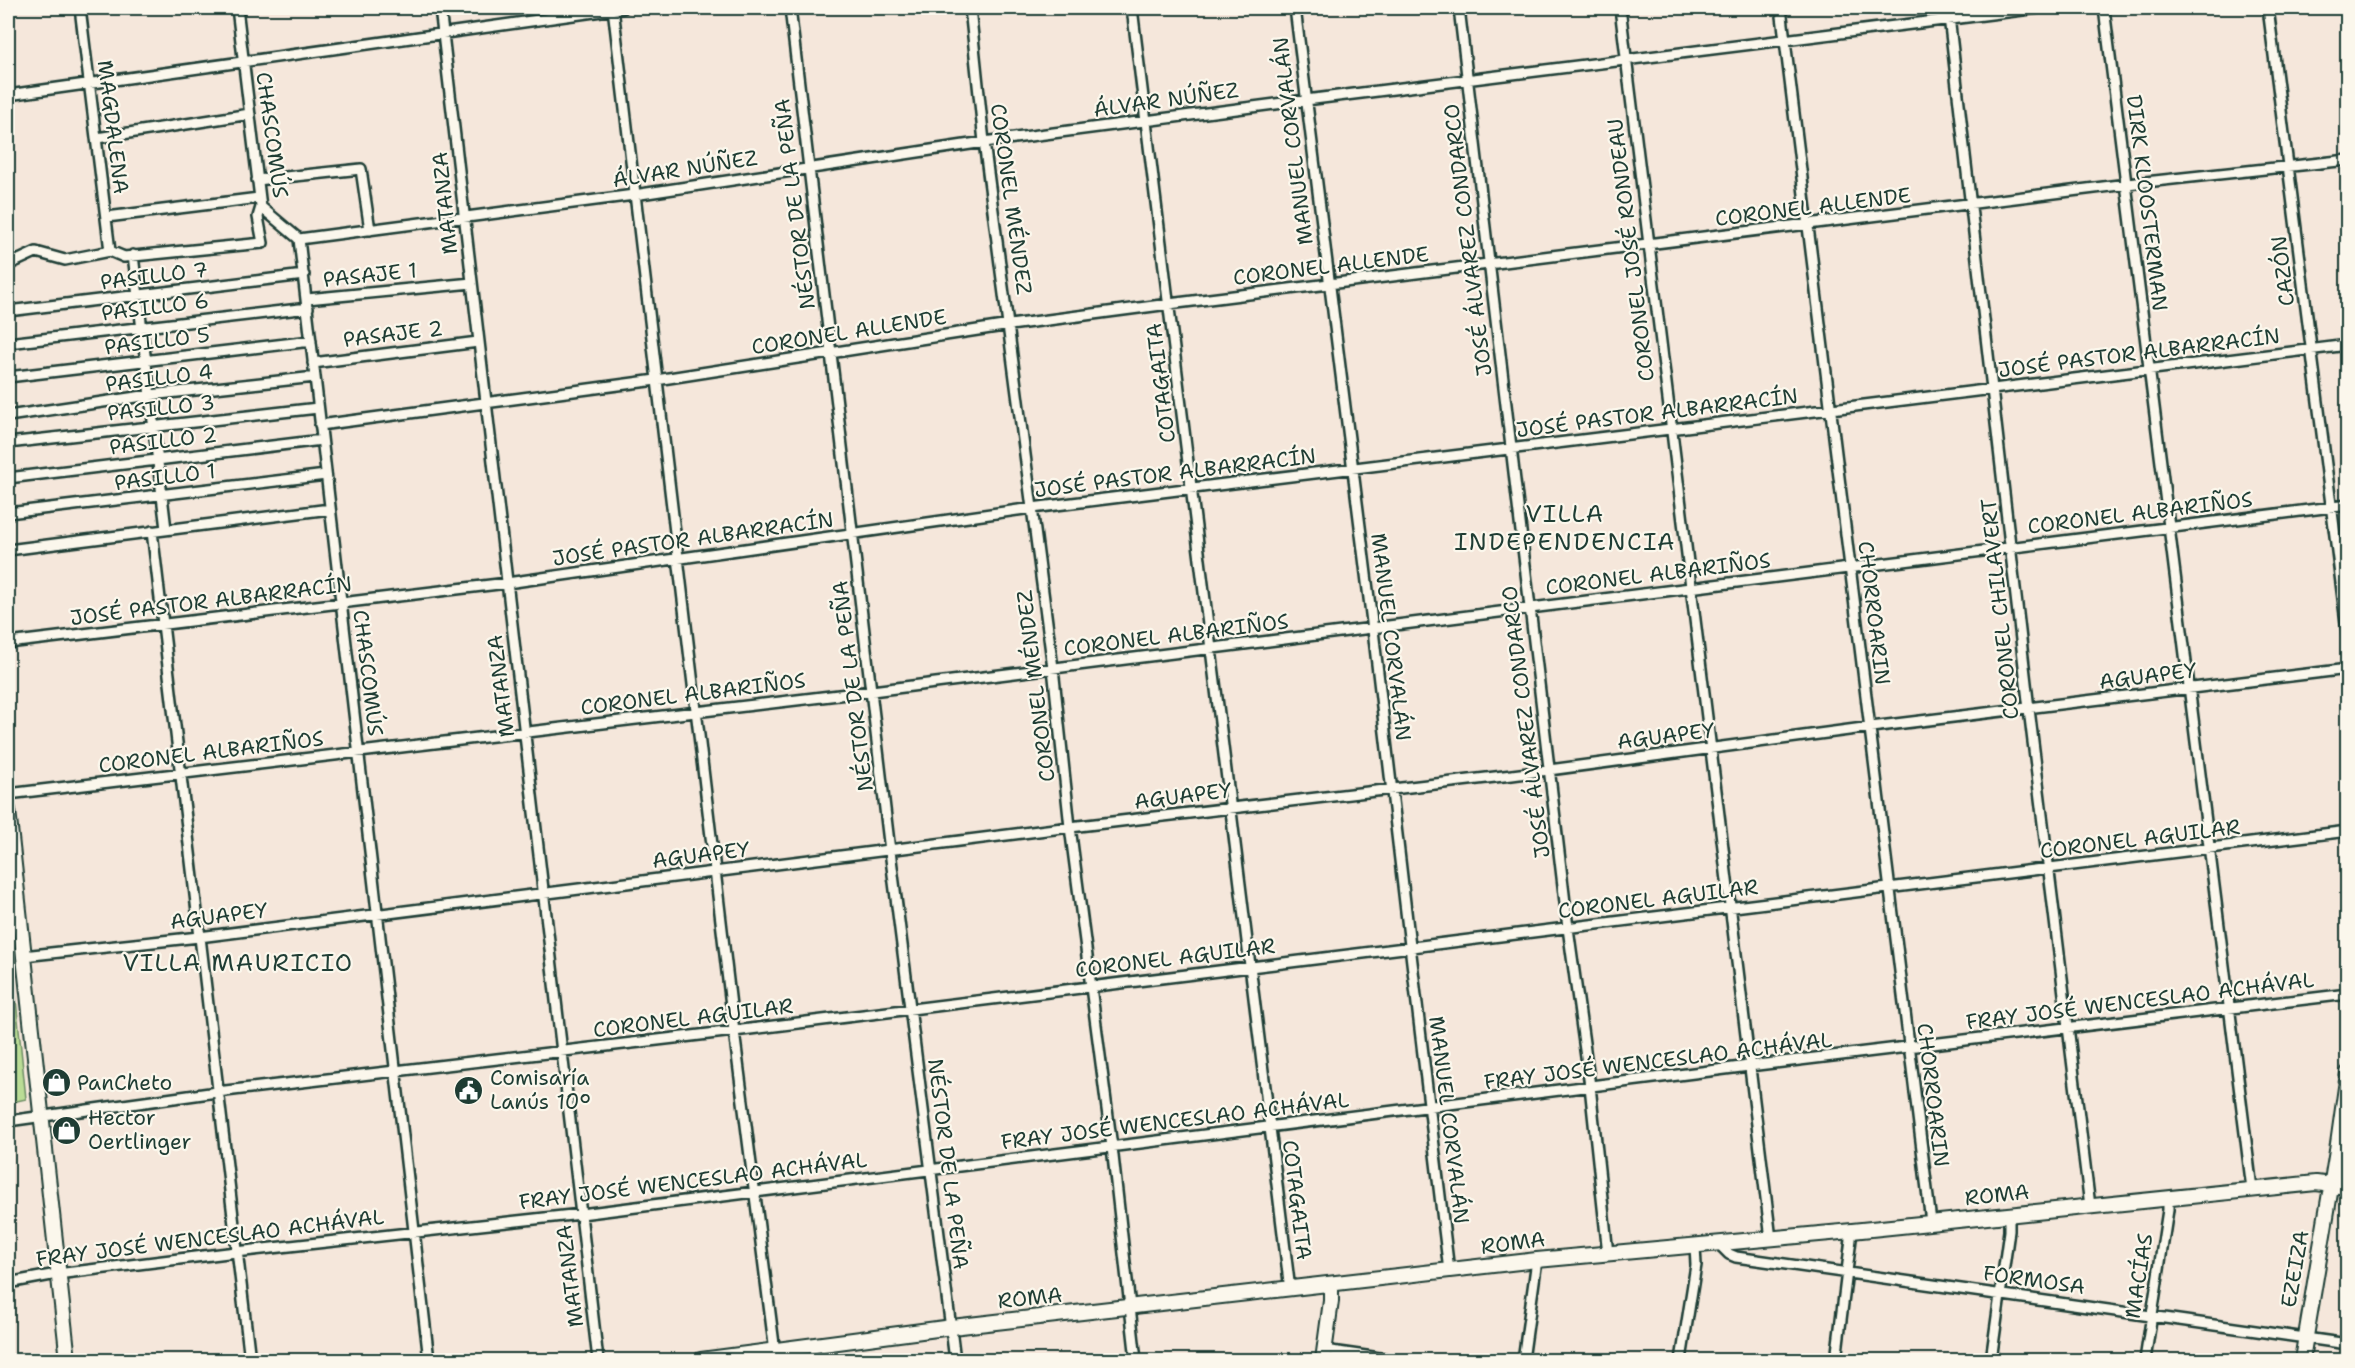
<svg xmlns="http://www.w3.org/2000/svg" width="2355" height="1368" font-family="'Shantell Sans',sans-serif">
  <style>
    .green { fill: #badc95; stroke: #6c8c64; stroke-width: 1.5 }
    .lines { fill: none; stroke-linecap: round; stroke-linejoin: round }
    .street-casing { stroke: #1f3d34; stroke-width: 14 }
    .secondary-casing { stroke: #1f3d34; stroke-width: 18 }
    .street { stroke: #fbf7ec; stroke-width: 9 }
    .secondary { stroke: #fbf7ec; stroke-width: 14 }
    .labels { text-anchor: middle; stroke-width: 4.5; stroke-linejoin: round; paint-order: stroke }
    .street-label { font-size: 21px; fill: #1f3d34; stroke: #fbf7ec }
    .poi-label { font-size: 21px; fill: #1f3d34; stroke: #fbf7ec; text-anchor: start }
    .quarter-label { font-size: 24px; letter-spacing: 1.5px; fill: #1f3d34; stroke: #fbf7ec }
  </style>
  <rect width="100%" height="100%" fill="#f5e7db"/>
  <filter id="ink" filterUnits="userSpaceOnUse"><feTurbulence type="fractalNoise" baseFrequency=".0167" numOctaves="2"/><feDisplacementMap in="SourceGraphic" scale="12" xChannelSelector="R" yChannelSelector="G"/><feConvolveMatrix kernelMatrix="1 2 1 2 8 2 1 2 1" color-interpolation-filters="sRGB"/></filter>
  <g filter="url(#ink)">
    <!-- green -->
    <path class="green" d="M 8,920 L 26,1099 L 8,1103 Z"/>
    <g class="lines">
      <defs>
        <path id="street" d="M 80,8 L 110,251
          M 440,8 L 598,1360
          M 613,8 L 734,1031 L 776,1360
          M 790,8 L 890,851 L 955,1360
          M 970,8 L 984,142 L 1053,668 L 1070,827 L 1112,1147 L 1136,1360
          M 1132,8 L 1290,1290
          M 1295,8 C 1319,215 1348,422 1373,630 C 1399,843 1422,1058 1449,1271
          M 1459,8 L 1568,928 L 1590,1086 L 1608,1254
          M 1620,8 L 1771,1239
          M 1781,8 L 1931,1222
          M 1948,8 L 2029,709 L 2090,1206
          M 2104,8 L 2252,1189
          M 2268,8 L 2348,638
          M 8,95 L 623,8
          M 97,138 L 250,114
          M 257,180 L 361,169 L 370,230
          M 261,207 L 299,239 L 429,1360
          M 107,217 L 259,198
          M 299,239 L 634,195 L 984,142 L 1306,100 L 2039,8
          M 133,255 L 166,529
          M 8,265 L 36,252 L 65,260 L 110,251 L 124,257 L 263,243 L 258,217 L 261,207 L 237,8
          M 307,299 L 472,283
          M 8,311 L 304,275
          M 8,343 L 308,308
          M 313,363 L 478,342
          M 8,377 L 311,341
          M 8,416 L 150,395 L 315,377
          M 320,425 L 656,380 L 1010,325 L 1169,304 L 2127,184 L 2348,160
          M 8,443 L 318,408
          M 8,478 L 322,440
          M 8,513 L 326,475
          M 152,531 L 250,1360
          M 8,550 L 330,509
          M 8,643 L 507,583 L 1032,508 L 2348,345
          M 8,794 L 872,691 L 2348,505
          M 23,956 L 199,937 L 1070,827 L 1512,775 L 1871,727 L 2348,669
          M 8,1121 L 217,1092 L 734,1031 L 2348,831
          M 1719,1244 L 1729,1254 L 1736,1257 L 2348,1344
          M 8,1283 L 57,1274 L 236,1252 L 581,1214 L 1749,1066 L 2348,994
          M 1324,1350 L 1394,1360
          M 1523,1360 L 1537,1260
          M 1681,1360 L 1696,1265 L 1695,1246
          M 1836,1360 L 1852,1231
          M 1991,1360 L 2009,1231 L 2009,1215
          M 2145,1360 L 2168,1210 L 2168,1198"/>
        <path id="secondary" d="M 8,810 L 68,1360
          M 701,1360 L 952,1327 L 1537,1260 L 1852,1231 L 2316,1183 L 2348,1187
          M 1323,1360 L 1331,1301 L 1331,1286
          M 2302,1360 L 2337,1151 L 2348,1073"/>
      </defs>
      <!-- street casing -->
      <use href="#street" class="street-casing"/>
      <!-- secondary casing -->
      <use href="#secondary" class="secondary-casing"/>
      <!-- street -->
      <use href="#street" class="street"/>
      <!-- secondary -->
      <use href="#secondary" class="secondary"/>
    </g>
  </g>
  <!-- icons -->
  <defs>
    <symbol id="shop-disc" viewBox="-11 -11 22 22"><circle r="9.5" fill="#1f3d34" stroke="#fbf7ec"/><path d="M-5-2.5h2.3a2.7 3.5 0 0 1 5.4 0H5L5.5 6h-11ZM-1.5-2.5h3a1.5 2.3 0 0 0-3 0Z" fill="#fff"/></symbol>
    <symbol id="civic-disc" viewBox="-11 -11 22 22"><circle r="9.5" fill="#1f3d34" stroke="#fbf7ec"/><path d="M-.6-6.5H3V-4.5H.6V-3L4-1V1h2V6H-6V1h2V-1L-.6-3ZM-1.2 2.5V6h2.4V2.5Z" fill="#fff"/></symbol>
  </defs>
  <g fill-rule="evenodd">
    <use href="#shop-disc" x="40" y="1066" width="33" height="33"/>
    <use href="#civic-disc" x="452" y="1074" width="33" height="33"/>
    <use href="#shop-disc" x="50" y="1114" width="33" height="33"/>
  </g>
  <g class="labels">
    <!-- street labels -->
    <g class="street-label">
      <text transform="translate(1166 100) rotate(-8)" y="7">ÁLVAR NÚÑEZ</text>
      <text transform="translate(113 127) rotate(83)" y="7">MAGDALENA</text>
      <text transform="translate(272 135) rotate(82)" y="7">CHASCOMÚS</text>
      <text transform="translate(1293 141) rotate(-97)" y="7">MANUEL CORVALÁN</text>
      <text transform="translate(685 169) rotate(-9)" y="7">ÁLVAR NÚÑEZ</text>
      <text transform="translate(1011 199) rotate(82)" y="7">CORONEL MÉNDEZ</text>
      <text transform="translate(445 203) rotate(-96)" y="7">MATANZA</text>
      <text transform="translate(2147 203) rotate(83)" y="7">DIRK KLOOSTERMAN</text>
      <text transform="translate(795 204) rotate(-97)" y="7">NÉSTOR DE LA PEÑA</text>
      <text transform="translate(1813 207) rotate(-7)" y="7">CORONEL ALLENDE</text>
      <text transform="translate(1468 240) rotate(-97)" y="7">JOSÉ ÁLVAREZ CONDARCO</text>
      <text transform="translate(1631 250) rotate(-97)" y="7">CORONEL JOSÉ RONDEAU</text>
      <text transform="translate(1331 266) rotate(-7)" y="7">CORONEL ALLENDE</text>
      <text transform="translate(2283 271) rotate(-97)" y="7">CAZÓN</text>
      <text transform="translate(370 275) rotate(-6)" y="7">PASAJE 1</text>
      <text transform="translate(154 276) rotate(-7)" y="7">PASILLO 7</text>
      <text transform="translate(155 307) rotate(-7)" y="7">PASILLO 6</text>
      <text transform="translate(849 332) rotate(-9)" y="7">CORONEL ALLENDE</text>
      <text transform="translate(393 334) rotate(-7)" y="7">PASAJE 2</text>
      <text transform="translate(157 341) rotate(-7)" y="7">PASILLO 5</text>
      <text transform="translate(2139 353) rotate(-7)" y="7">JOSÉ PASTOR ALBARRACÍN</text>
      <text transform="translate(159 378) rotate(-7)" y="7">PASILLO 4</text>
      <text transform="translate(1161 383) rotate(-97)" y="7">COTAGAITA</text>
      <text transform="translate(161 408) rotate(-6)" y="7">PASILLO 3</text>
      <text transform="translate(1657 413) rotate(-7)" y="7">JOSÉ PASTOR ALBARRACÍN</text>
      <text transform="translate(163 441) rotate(-7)" y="7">PASILLO 2</text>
      <text transform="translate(1175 473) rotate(-7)" y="7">JOSÉ PASTOR ALBARRACÍN</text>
      <text transform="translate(165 477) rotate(-7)" y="7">PASILLO 1</text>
      <text transform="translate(2140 513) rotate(-7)" y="7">CORONEL ALBARIÑOS</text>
      <text transform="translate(693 539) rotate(-8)" y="7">JOSÉ PASTOR ALBARRACÍN</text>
      <text transform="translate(1658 574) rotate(-7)" y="7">CORONEL ALBARIÑOS</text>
      <text transform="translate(211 601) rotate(-7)" y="7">JOSÉ PASTOR ALBARRACÍN</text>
      <text transform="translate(2000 609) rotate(-96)" y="7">CORONEL CHILAVERT</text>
      <text transform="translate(1874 613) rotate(83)" y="7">CHORROARIN</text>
      <text transform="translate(1176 635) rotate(-7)" y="7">CORONEL ALBARIÑOS</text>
      <text transform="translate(1391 637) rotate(83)" y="7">MANUEL CORVALÁN</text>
      <text transform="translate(368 673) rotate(83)" y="7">CHASCOMÚS</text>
      <text transform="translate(2148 676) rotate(-7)" y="7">AGUAPEY</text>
      <text transform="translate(501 686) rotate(-97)" y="7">MATANZA</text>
      <text transform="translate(853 686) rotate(-97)" y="7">NÉSTOR DE LA PEÑA</text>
      <text transform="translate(1036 686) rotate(-97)" y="7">CORONEL MÉNDEZ</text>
      <text transform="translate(693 694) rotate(-7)" y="7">CORONEL ALBARIÑOS</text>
      <text transform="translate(1526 722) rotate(-97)" y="7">JOSÉ ÁLVAREZ CONDARCO</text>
      <text transform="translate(1666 736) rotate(-7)" y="7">AGUAPEY</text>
      <text transform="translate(211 752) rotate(-7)" y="7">CORONEL ALBARIÑOS</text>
      <text transform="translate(1183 796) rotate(-7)" y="7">AGUAPEY</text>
      <text transform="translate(2140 839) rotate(-7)" y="7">CORONEL AGUILAR</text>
      <text transform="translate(701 855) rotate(-7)" y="7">AGUAPEY</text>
      <text transform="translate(1658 899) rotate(-7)" y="7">CORONEL AGUILAR</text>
      <text transform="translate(219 916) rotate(-7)" y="7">AGUAPEY</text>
      <text transform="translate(1175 958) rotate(-7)" y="7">CORONEL AGUILAR</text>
      <text transform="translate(2140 1001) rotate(-7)" y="7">FRAY JOSÉ WENCESLAO ACHÁVAL</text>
      <text transform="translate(693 1018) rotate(-7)" y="7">CORONEL AGUILAR</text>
      <text transform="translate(1658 1061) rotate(-7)" y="7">FRAY JOSÉ WENCESLAO ACHÁVAL</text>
      <text transform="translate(1933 1095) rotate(83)" y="7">CHORROARIN</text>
      <text transform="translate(1449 1120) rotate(83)" y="7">MANUEL CORVALÁN</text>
      <text transform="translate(1175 1121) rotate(-7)" y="7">FRAY JOSÉ WENCESLAO ACHÁVAL</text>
      <text transform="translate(948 1164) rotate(83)" y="7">NÉSTOR DE LA PEÑA</text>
      <text transform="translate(693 1181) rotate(-7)" y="7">FRAY JOSÉ WENCESLAO ACHÁVAL</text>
      <text transform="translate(1997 1195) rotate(-6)" y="7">ROMA</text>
      <text transform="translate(1297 1200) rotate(83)" y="7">COTAGAITA</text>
      <text transform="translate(210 1238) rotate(-7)" y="7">FRAY JOSÉ WENCESLAO ACHÁVAL</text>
      <text transform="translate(1513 1243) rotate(-7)" y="7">ROMA</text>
      <text transform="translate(2295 1269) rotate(-80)" y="7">EZEIZA</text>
      <text transform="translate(570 1276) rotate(-97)" y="7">MATANZA</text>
      <text transform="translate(2139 1276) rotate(-81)" y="7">MACÍAS</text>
      <text transform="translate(2034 1280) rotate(8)" y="7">FORMOSA</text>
      <text transform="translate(1030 1298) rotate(-6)" y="7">ROMA</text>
    </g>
    <!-- poi labels -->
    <g class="poi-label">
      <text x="490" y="1085">Comisaría<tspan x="490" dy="24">Lanús 10°</tspan></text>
      <text x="77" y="1090">PanCheto</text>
      <text x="88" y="1125">Hector<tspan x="88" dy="24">Oertlinger</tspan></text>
    </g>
    <!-- quarter labels -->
    <g class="quarter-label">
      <text x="1565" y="522">VILLA<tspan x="1565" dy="28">INDEPENDENCIA</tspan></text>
      <text x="238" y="971">VILLA MAURICIO</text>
    </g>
  </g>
  <!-- margin -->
  <rect width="2355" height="1368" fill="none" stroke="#fbf7ec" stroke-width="30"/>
  <rect x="15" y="15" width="2325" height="1338" fill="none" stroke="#1f3d34" stroke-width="2" filter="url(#ink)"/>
</svg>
